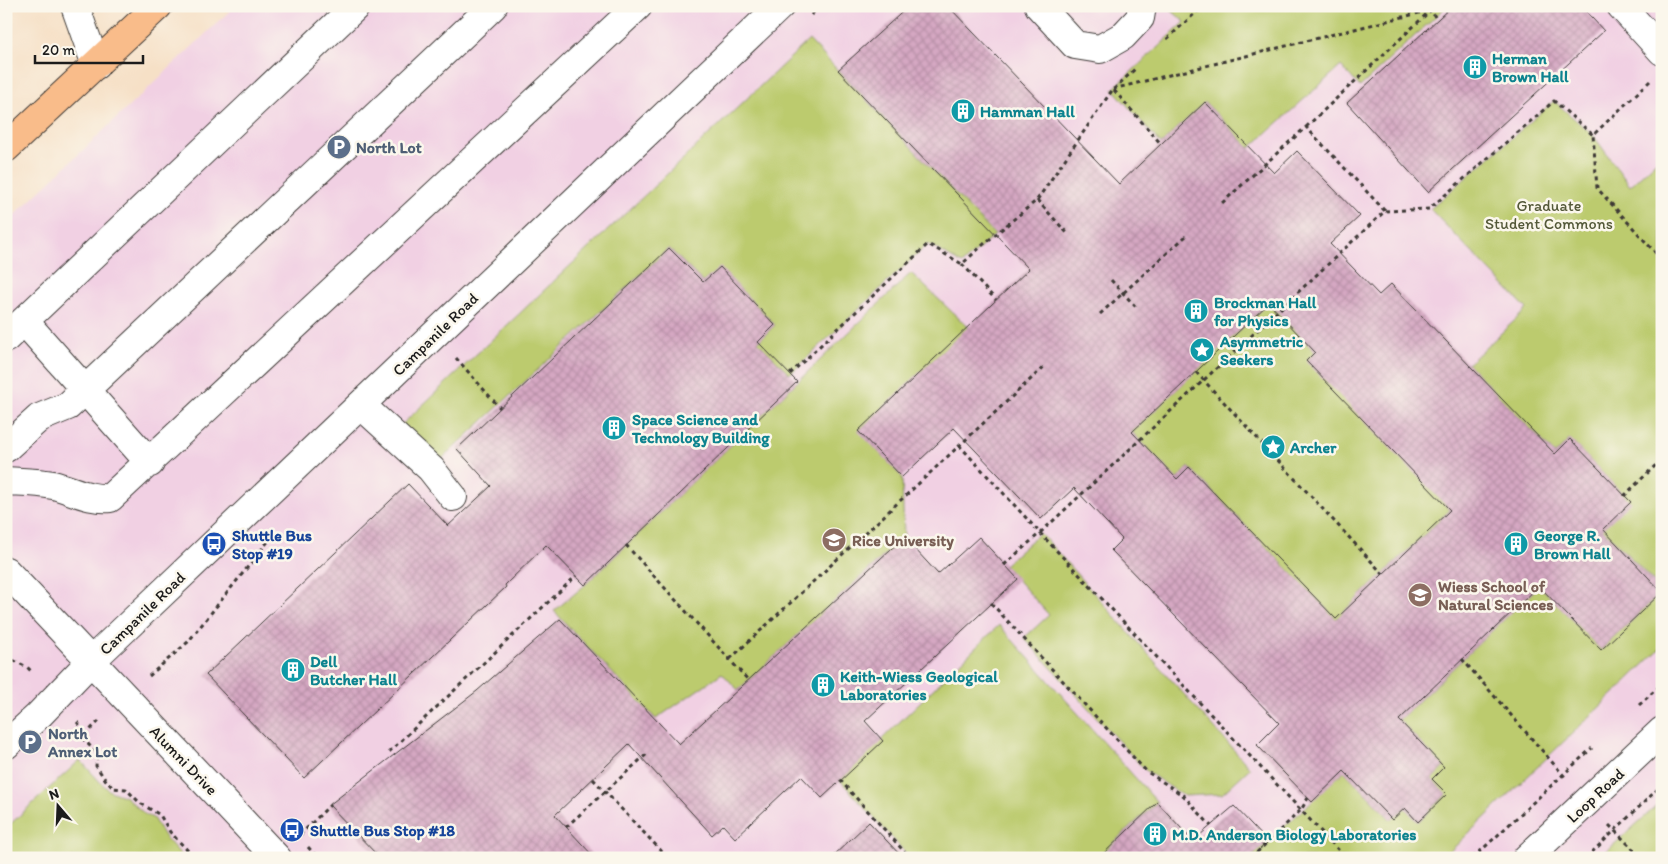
<svg xmlns="http://www.w3.org/2000/svg" width="1668" height="864" font-family="Itim,sans-serif">
  <style>
    .built { fill: #f1d0e3 }
    .green { fill: #bccb6e; stroke: #6c7445 }
    .building { fill: url(#building-cross-hatch); fill-rule: evenodd }
    .lines { fill: none; stroke-linecap: round; stroke-linejoin: round }
    .minor-casing { stroke: #3d3936; stroke-width: 30 }
    .major-casing { stroke: #3d3936; stroke-width: 30 }
    .path { stroke: #3d3936; stroke-width: 3; stroke-dasharray: 4 4; stroke-linecap: butt }
    .minor { stroke: #fff; stroke-width: 28 }
    .major { stroke: #f9bc8a; stroke-width: 28 }
    .labels { text-anchor: middle; stroke-width: 5; stroke-linejoin: round; paint-order: stroke }
    .culture-label { font-size: 16px; font-weight: bold; fill: #0d838f; stroke: #fbf7ec; text-anchor: start }
    .service-label { font-size: 16px; font-weight: bold; fill: #4e5e75; stroke: #fbf7ec; text-anchor: start }
    .park-label { font-size: 16px; fill: #545939; stroke: #fbf7ec }
    .street-label { font-size: 16px; fill: #1c1c1c; stroke: #fbf7ec }
    .transit-label { font-size: 16px; font-weight: bold; fill: #164399; stroke: #fbf7ec; text-anchor: start }
    .education-label { font-size: 16px; font-weight: bold; fill: #785e54; stroke: #fbf7ec; text-anchor: start }
  </style>
  <defs>
    <pattern id="building-cross-hatch" width="8" height="8" patternUnits="userSpaceOnUse" patternTransform="scale(1.25)"><rect width="8" height="8" fill="#d5a7c2"/><path d="M0 0l8 8M0 8l8-8" fill="none" stroke="#b68fa6"/></pattern>
  </defs>
  <rect width="100%" height="100%" fill="#fbf7ec"/>
  <filter id="ink" filterUnits="userSpaceOnUse"><feTurbulence type="fractalNoise" baseFrequency=".02" numOctaves="2"/><feDisplacementMap in="SourceGraphic" scale="10" xChannelSelector="R" yChannelSelector="G"/><feConvolveMatrix kernelMatrix="1 2 1 2 8 2 1 2 1" color-interpolation-filters="sRGB"/></filter>
  <filter id="wash" filterUnits="userSpaceOnUse"><feTurbulence type="fractalNoise" baseFrequency=".0096" numOctaves="4" result="noise"/><feDisplacementMap in="SourceGraphic" scale="20" xChannelSelector="R" yChannelSelector="G"/><feGaussianBlur stdDeviation="1.12" result="paint"/><feColorMatrix in="noise" values="0 0 0 0 0 0 0 0 0 0 0 0 0 0 0 0 0 1.4 0 .05"/><feComposite in="paint" operator="in"/></filter>
  <g filter="url(#wash)">
    <rect width="100%" height="100%" fill="#f6e0c6"/>
    <!-- built -->
    <path class="built" d="M 235,6 L 1662,6 L 1662,858 L 6,858 L 6,223 Z"/>
    <!-- green -->
    <path class="green" d="M 1166,6 L 1447,6 L 1360,87 L 1341,66 L 1250,148 L 1205,102 L 1161,144 L 1113,89 L 1185,22 Z
      M 809,40 L 995,235 L 962,264 L 928,244 L 790,374 L 758,342 L 775,325 L 720,268 L 703,282 L 669,248 L 431,469 L 392,434 Z
      M 1554,101 L 1593,135 L 1630,186 L 1662,156 L 1662,590 L 1603,529 L 1570,439 L 1555,454 L 1468,364 L 1527,309 L 1430,209 Z
      M 911,273 L 968,327 L 859,431 L 902,477 L 904,537 L 738,690 L 722,673 L 656,719 L 554,611 L 585,585 Z
      M 1268,303 L 1315,352 L 1450,510 L 1336,619 L 1189,467 L 1177,479 L 1132,432 Z
      M 1040,533 L 1250,768 L 1222,794 L 1184,796 L 1146,771 L 1024,638 L 1049,615 L 1004,565 Z
      M 1539,586 L 1601,650 L 1662,592 L 1662,647 L 1443,858 L 1251,858 L 1344,771 L 1391,820 L 1405,808 L 1418,822 L 1447,794 L 1432,779 L 1444,767 L 1399,720 Z
      M 999,625 L 1157,802 L 1097,858 L 910,858 L 840,780 Z
      M 80,760 L 101,783 L 110,791 L 126,797 L 146,815 L 153,818 L 164,836 L 184,858 L 6,858 L 6,828 Z
      M 1662,801 L 1662,858 L 1599,858 Z"/>
    <g id="blocks">
      <!-- building -->
      <path class="building" d="M 909,6 L 948,6 L 1119,184 L 1205,102 L 1274,173 L 1297,151 L 1360,216 L 1330,244 L 1379,295 L 1391,284 L 1555,454 L 1570,439 L 1631,502 L 1603,529 L 1662,592 L 1601,650 L 1539,586 L 1399,720 L 1444,767 L 1432,779 L 1447,794 L 1418,822 L 1405,808 L 1392,820 L 1344,771 L 1312,802 L 1257,745 L 1279,723 L 1111,550 L 1122,539 L 1074,488 L 1041,519 L 954,428 L 902,477 L 858,431 L 1029,269 L 838,70 ZM 1269,303 L 1315,352 L 1306,361 L 1450,510 L 1336,619 L 1189,467 L 1177,479 L 1132,432 Z
        M 1452,6 L 1581,6 L 1604,31 L 1428,192 L 1347,103 Z
        M 669,248 L 703,282 L 720,267 L 775,325 L 758,342 L 797,382 L 585,585 L 546,545 L 505,585 L 506,587 L 304,778 L 206,675 L 408,484 L 448,526 L 491,486 L 457,449 Z
        M 904,537 L 938,574 L 979,537 L 1018,579 L 865,721 L 883,741 L 822,798 L 801,776 L 735,838 L 723,825 L 712,835 L 629,744 L 555,815 L 595,858 L 380,858 L 329,805 L 477,691 L 560,619 L 679,744 Z
        M 1157,802 L 1193,841 L 1234,806 L 1268,842 L 1250,858 L 1099,858 Z
        M 869,822 L 903,858 L 831,858 Z"/>
    </g>
  </g>
  <g filter="url(#ink)">
    <use href="#blocks" fill-opacity="0" stroke="#3d3936" stroke-width="1"/>
    <g class="lines">
      <defs>
        <path id="minor" d="M 75,6 L 96,65
          M 1039,6 L 1075,45 L 1100,49 L 1123,36 L 1140,18 L 1142,6
          M 1621,6 L 1662,51
          M 24,321 L 150,463
          M 6,338 L 356,6
          M 361,405 L 431,469 L 453,497
          M 6,448 L 39,418 L 68,406 L 493,6
          M 6,481 C 22,482 38,482 53,485 C 73,490 90,500 110,498 L 638,6
          M 6,571 L 277,858
          M 6,745 L 38,716 L 91,661 L 780,6
          M 1527,858 L 1662,731"/>
        <path id="major" d="M 6,148 L 158,6"/>
      </defs>
      <!-- minor casing -->
      <use href="#minor" class="minor-casing"/>
      <!-- major casing -->
      <use href="#major" class="major-casing"/>
      <!-- path -->
      <path class="path" d="M 811,15 L 820,6
        M 1167,39 L 1203,6
        M 1650,81 L 1593,135 L 1597,188 L 1662,260
        M 1113,89 L 1431,10
        M 1114,89 L 1135,69
        M 1306,127 L 1431,10 L 1435,17
        M 1037,200 L 1067,233
        M 1385,211 L 1429,209 L 1554,101 L 1593,135
        M 962,264 L 996,300
        M 1111,280 L 1136,307
        M 1100,314 L 1186,236
        M 456,358 L 500,408
        M 1196,372 L 1383,574
        M 790,374 L 928,244 L 962,264 L 984,244 L 1037,200 L 1113,89 L 1161,144
        M 959,445 L 1040,533 L 1385,211 L 1306,127 L 1222,203
        M 1624,496 L 1659,462 L 1662,458
        M 626,545 L 748,680
        M 1004,565 L 1040,533 L 1346,858
        M 991,603 L 1146,771 L 1184,796 L 1211,826
        M 6,657 L 27,667 L 33,673
        M 730,659 L 1046,365
        M 1462,659 L 1566,778
        M 149,676 L 188,642 L 270,539
        M 1639,705 L 1662,684
        M 99,721 L 82,738 L 97,753 L 96,766 L 105,779 L 113,788 L 126,789 L 140,803 L 160,815 L 170,832 L 195,858
        M 77,722 L 87,733
        M 389,752 L 576,576
        M 593,779 L 668,858
        M 840,780 L 910,858
        M 1609,825 L 1642,858
        M 566,827 L 649,752
        M 300,835 L 330,805
        M 308,847 L 318,858
        M 746,858 L 750,854
        M 1251,858 L 1301,810 L 1308,798
        M 1473,858 L 1592,748
        M 1586,858 L 1662,785"/>
      <!-- minor -->
      <use href="#minor" class="minor"/>
      <!-- major -->
      <use href="#major" class="major"/>
    </g>
  </g>
  <!-- icons -->
  <defs>
    <symbol id="building-disc" viewBox="-11 -11 22 22"><circle r="9.5" fill="#0f9aa8" stroke="#fbf7ec"/><path d="M-4-6H4V6H1V3H-1V6H-4ZM-2.5-4.3h1.7v1.8h-1.7ZM.8-4.3h1.7v1.8H.8ZM-2.5-1h1.7V.8h-1.7ZM.8-1h1.7V.8H.8Z" fill="#fff"/></symbol>
    <symbol id="parking-disc" viewBox="-11 -11 22 22"><circle r="9.5" fill="#5c6f8a" stroke="#fbf7ec"/><path d="M-3.5-5.5H1a3.5 3.5 0 0 1 0 7H-1V5.5H-3.5ZM-1-3.4V-.6H.8a1.4 1.4 0 0 0 0-2.8Z" fill="#fff"/></symbol>
    <symbol id="sight-disc" viewBox="-11 -11 22 22"><circle r="9.5" fill="#0f9aa8" stroke="#fbf7ec"/><path d="M0-6L1.8-2.2L6-1.7L2.9 1.2L3.7 5.4L0 3.3L-3.7 5.4L-2.9 1.2L-6-1.7L-1.8-2.2Z" fill="#fff"/></symbol>
    <symbol id="university-disc" viewBox="-11 -11 22 22"><circle r="9.5" fill="#8d6e63" stroke="#fbf7ec"/><path d="M0-5L7-2L0 1L-7-2ZM-4 1L0 2.5L4 1V4Q0 6-4 4Z" fill="#fff"/></symbol>
    <symbol id="bus-disc" viewBox="-11 -11 22 22"><circle r="9.5" fill="#1a4fb4" stroke="#fbf7ec"/><path d="M-5-6H5V4H4V6H2V4H-2V6H-4V4H-5ZM-3.5-4V0h7V-4ZM-3.5 1.2v1.5H-2V1.2ZM2 1.2v1.5H3.5V1.2Z" fill="#fff"/></symbol>
  </defs>
  <g fill-rule="evenodd">
    <use href="#building-disc" x="1461" y="53" width="28" height="28"/>
    <use href="#building-disc" x="949" y="97" width="28" height="28"/>
    <use href="#parking-disc" x="325" y="133" width="28" height="28"/>
    <use href="#building-disc" x="1182" y="297" width="28" height="28"/>
    <use href="#sight-disc" x="1188" y="336" width="28" height="28"/>
    <use href="#building-disc" x="600" y="414" width="28" height="28"/>
    <use href="#sight-disc" x="1259" y="433" width="28" height="28"/>
    <use href="#university-disc" x="820" y="526" width="28" height="28"/>
    <use href="#bus-disc" x="200" y="530" width="28" height="28"/>
    <use href="#building-disc" x="1502" y="530" width="28" height="28"/>
    <use href="#university-disc" x="1406" y="581" width="28" height="28"/>
    <use href="#building-disc" x="279" y="656" width="28" height="28"/>
    <use href="#building-disc" x="809" y="671" width="28" height="28"/>
    <use href="#parking-disc" x="16" y="728" width="28" height="28"/>
    <use href="#bus-disc" x="278" y="816" width="28" height="28"/>
    <use href="#building-disc" x="1141" y="820" width="28" height="28"/>
  </g>
  <g class="labels">
    <!-- culture labels -->
    <g class="culture-label">
      <text x="1492" y="64">Herman<tspan x="1492" dy="18">Brown Hall</tspan></text>
      <text x="980" y="117">Hamman Hall</text>
      <text x="1214" y="308">Brockman Hall<tspan x="1214" dy="18">for Physics</tspan></text>
      <text x="1220" y="347">Asymmetric<tspan x="1220" dy="18">Seekers</tspan></text>
      <text x="632" y="425">Space Science and<tspan x="632" dy="18">Technology Building</tspan></text>
      <text x="1290" y="453">Archer</text>
      <text x="1534" y="541">George R.<tspan x="1534" dy="18">Brown Hall</tspan></text>
      <text x="310" y="667">Dell<tspan x="310" dy="18">Butcher Hall</tspan></text>
      <text x="840" y="682">Keith-Wiess Geological<tspan x="840" dy="18">Laboratories</tspan></text>
      <text x="1172" y="840">M.D. Anderson Biology Laboratories</text>
    </g>
    <!-- service labels -->
    <g class="service-label">
      <text x="356" y="153">North Lot</text>
      <text x="48" y="739">North<tspan x="48" dy="18">Annex Lot</tspan></text>
    </g>
    <!-- park labels -->
    <g class="park-label">
      <text x="1549" y="211">Graduate<tspan x="1549" dy="18">Student Commons</tspan></text>
    </g>
    <!-- street labels -->
    <g class="street-label">
      <text transform="translate(435 334) rotate(-44)" y="6">Campanile Road</text>
      <text transform="translate(142 613) rotate(-44)" y="6">Campanile Road</text>
      <text transform="translate(184 760) rotate(46)" y="6">Alumni Drive</text>
      <text transform="translate(1595 795) rotate(-43)" y="6">Loop Road</text>
    </g>
    <!-- transit labels -->
    <g class="transit-label">
      <text x="232" y="541">Shuttle Bus<tspan x="232" dy="18">Stop #19</tspan></text>
      <text x="310" y="836">Shuttle Bus Stop #18</text>
    </g>
    <!-- education labels -->
    <g class="education-label">
      <text x="852" y="546">Rice University</text>
      <text x="1438" y="592">Wiess School of<tspan x="1438" dy="18">Natural Sciences</tspan></text>
    </g>
  </g>
  <!-- margin -->
  <rect width="1668" height="864" fill="none" stroke="#fbf7ec" stroke-width="25"/>
  <!-- north arrow -->
  <g transform="translate(58 806) rotate(341)" stroke="#fbf7ec" stroke-width="4" paint-order="stroke">
  <path d="M0-4L9 19L0 12L-9 19Z" fill="#1c1c1c"/>
  <text y="-8" font-size="14" font-weight="bold" text-anchor="middle" fill="#1c1c1c">N</text>
  </g>
  <!-- scale -->
  <path d="M35 55v8h108v-8" fill="none" stroke="#1c1c1c" stroke-width="2.5"/>
  <text x="42" y="55" font-size="15" fill="#1c1c1c" stroke="#fbf7ec" stroke-width="4" paint-order="stroke">20 m</text>
</svg>
